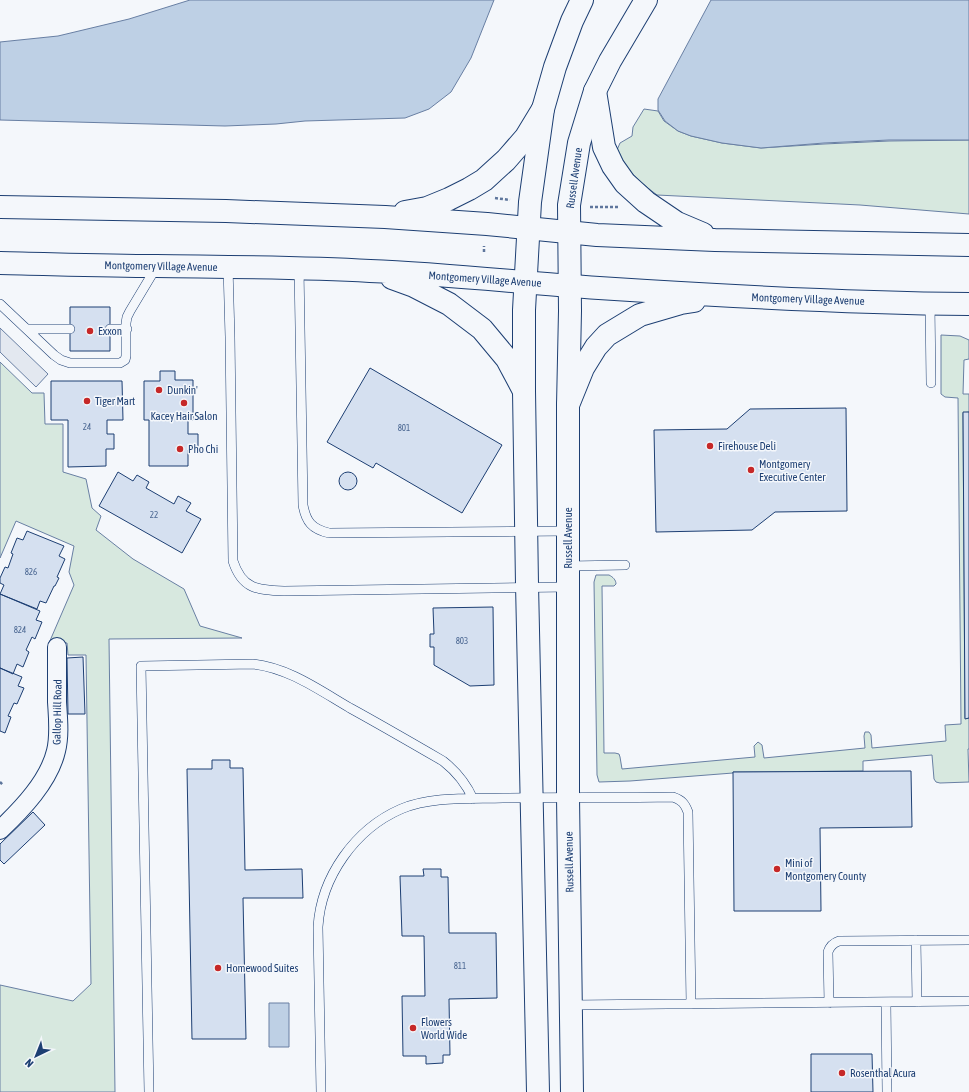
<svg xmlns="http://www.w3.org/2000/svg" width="969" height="1092" font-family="'Asap Condensed',sans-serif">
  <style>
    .green { fill: #d7e8df; stroke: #687fa3 }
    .parking { fill: #e3e8f0; stroke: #687fa3 }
    .water { fill: #bed0e5; stroke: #687fa3 }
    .building { fill: #d5e0f0; stroke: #1d3f73 }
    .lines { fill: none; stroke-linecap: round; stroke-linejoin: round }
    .lane-casing { stroke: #1d3f73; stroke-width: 10 }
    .street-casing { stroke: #1d3f73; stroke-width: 20 }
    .secondary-casing { stroke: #1d3f73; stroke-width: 24 }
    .primary-casing { stroke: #1d3f73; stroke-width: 24 }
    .path { stroke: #5e769c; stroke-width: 2.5; stroke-dasharray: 3 2; stroke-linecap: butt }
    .lane { stroke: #f4f7fb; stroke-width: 9 }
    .street { stroke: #f4f7fb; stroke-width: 18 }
    .secondary { stroke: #f4f7fb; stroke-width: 22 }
    .primary { stroke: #f4f7fb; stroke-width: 22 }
    .poi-dot { fill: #c62828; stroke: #f4f7fb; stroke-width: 1.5 }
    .labels { text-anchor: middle; stroke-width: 3; stroke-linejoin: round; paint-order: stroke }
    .number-label { font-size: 9px; fill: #4b6792 }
    .street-label { font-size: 11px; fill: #1d3f73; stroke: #f4f7fb }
    .poi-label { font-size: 11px; fill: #1d3f73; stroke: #f4f7fb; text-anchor: start }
  </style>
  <rect width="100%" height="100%" fill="#f4f7fb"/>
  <!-- green -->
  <path class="green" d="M 644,109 L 658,111 L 664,121 L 678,131 L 691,136 L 722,143 L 761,148 L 824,144 L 889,141 L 969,140 L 969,214 L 860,205 L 657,195 C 637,180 628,172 617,150 L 620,143 L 632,136 L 633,127 Z
    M 941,335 L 960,336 L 969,340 L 969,359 L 964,360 L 963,394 L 969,394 L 969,412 L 963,413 L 965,718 L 969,718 L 969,749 L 968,749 L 969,782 L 940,783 L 936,782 L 934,779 L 932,755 L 863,761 L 863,771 L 733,772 L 733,773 L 630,781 L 599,782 L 597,775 L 594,582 L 596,575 L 609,575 C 613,577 616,580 616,584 L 614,586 L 602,586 L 604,753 L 615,753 L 619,754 L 620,757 L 622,769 L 755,757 L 754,746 L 758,742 L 762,745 L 764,758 L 865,748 L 864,736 L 865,732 L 869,732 L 871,735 L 872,748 L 946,741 L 945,725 L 961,724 L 958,398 L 945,397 L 941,394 Z
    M 0,362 L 32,393 L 44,393 L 45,424 L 63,424 L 63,472 L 86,479 L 92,508 L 101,516 L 96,530 L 133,559 L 184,589 L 200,626 L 242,638 L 109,639 L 115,1092 L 0,1092 L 0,985 L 73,1001 L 91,984 L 86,655 L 68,655 L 67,643 L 49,643 L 74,585 L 69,572 L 74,546 L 16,521 L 0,558 Z"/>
  <!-- parking -->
  <path class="parking" d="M 0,328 L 48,374 L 36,387 L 0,352 Z"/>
  <!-- water -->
  <path class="water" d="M 190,0 L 494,0 L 471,58 L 451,92 L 429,109 L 405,118 L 305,121 L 276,124 L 225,126 L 0,120 L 0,42 L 58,36 L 129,19 Z
    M 711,0 L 969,0 L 969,140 L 889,140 L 824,143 L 761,148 L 722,143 L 691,136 L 678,131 L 665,121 L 658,110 L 658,99 Z
    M 269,1003 L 289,1003 L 289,1047 L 269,1047 Z"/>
  <!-- building -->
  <path class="building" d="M 70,307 L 110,307 L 110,351 L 70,351 Z
    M 370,368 L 502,445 L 462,513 L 376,463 L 373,468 L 327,442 Z
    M 160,371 L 175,371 L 175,380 L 193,380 L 193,420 L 188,420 L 188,434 L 198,434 L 198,450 L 188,450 L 188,466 L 149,466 L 149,420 L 144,420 L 144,381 L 160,381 Z
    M 51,381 L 122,381 L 123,420 L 107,420 L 107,434 L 114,434 L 114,449 L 106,449 L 106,466 L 68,467 L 68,420 L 51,420 Z
    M 846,408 L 847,511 L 775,512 L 752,530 L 656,532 L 654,430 L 727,429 L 750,409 Z
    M 963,412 L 969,412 L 969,718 L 965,719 Z
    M 118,472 L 133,481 L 137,475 L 149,482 L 146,488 L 174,504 L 178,496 L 191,503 L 186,511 L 201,519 L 182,553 L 99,506 Z
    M339 481a9 9 0 1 1 18 0a9 9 0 1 1-18 0Z
    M 27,531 L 64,546 L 59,556 L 65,559 L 57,577 L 59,578 L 55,586 L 54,586 L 46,603 L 40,601 L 37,609 L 0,594 L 4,585 L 0,583 L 0,578 L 5,567 L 8,568 L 13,554 L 11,553 L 17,538 L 23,540 Z
    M 0,594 L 40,611 L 36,620 L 42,622 L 35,639 L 32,637 L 26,650 L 29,652 L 23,667 L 17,664 L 13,674 L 0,668 Z
    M 493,607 L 494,685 L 470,686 L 434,665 L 434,647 L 430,647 L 430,634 L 434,634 L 433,608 Z
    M 83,657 L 85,714 L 68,714 L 67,658 Z
    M 0,668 L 22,677 L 18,686 L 24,688 L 17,704 L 14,703 L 8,716 L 11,717 L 5,733 L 0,731 Z
    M 212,760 L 230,760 L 230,768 L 243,768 L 245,870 L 302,869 L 303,898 L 243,898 L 246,1039 L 192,1039 L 187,769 L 212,769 Z
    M 911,771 L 912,827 L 820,828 L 821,911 L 734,911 L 733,772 Z
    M 33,812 L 45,825 L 4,864 L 0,860 L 0,844 Z
    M 423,869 L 441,869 L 441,877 L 448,877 L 449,933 L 496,933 L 497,998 L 449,999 L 450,1055 L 443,1055 L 443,1063 L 426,1064 L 426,1056 L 403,1056 L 402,996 L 425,996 L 424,936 L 402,936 L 400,876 L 424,876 Z
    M 811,1054 L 872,1054 L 873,1092 L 811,1092 Z"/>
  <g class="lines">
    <defs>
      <path id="lane" d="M 228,267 L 230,337 L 233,561 C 242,589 257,590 284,591 L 569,587
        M 299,268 L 303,505 C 306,522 312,529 329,533 L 568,531
        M 0,304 L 54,355 L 61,360 L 70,363 L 120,363 L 125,360 L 126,356 L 126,323 L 127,317 L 130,311 L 157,266
        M 930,304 L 931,383
        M 27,329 L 70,329
        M 110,329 L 127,329
        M 568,566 L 625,565
        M 916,940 L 917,1002
        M 886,1002 L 887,1092
        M 829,1003 L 828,952 C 830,946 833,943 839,941 L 969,940
        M 571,1005 L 969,1001
        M 149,1092 L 141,666 L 253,664 C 289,668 319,690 350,708 C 381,725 412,743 443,761 C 457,772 466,783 473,799
        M 321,1092 L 318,927 C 321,877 355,829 401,809 C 432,796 471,799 503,798 C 560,797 617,798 673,797 C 682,800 685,804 688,812 L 691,1004"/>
      <path id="street" d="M 0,830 C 22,809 49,781 56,751 C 60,735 58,718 57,702 C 57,684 57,665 57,647"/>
      <path id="secondary" d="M 538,1092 L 527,584 L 524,391 L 524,310 L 530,202 L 543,109 L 555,67 L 572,21 L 582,0
        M 572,1092 L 568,797 L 568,405 L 570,311 L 569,205 L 579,143 L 595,91 L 610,61 L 646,0"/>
      <path id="primary" d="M 595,91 L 604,147 L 613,166 L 625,183 L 646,202 L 677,223 L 703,234
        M 0,207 L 226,211 L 385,217 L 487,224 L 597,235 L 715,240 L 969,245
        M 405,212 L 427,208 L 449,199 L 469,189 L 484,180 L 506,160 L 526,137 L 543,109
        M 0,263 C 52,264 104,266 156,266 C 227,267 299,267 370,271 C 447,274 523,283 599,288 C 722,296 846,303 969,304
        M 392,278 L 414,286 L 449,304 L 482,329 L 507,359 L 524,391
        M 568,405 L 583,368 L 596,347 L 607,335 L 640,315 L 681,303 L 694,301"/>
    </defs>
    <!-- lane casing -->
    <use href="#lane" class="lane-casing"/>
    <!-- street casing -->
    <use href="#street" class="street-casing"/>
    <!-- secondary casing -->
    <use href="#secondary" class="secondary-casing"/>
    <!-- primary casing -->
    <use href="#primary" class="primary-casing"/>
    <!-- path -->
    <path class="path" d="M 495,198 L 510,200
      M 590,207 L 619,207
      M 484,252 L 484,246
      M 0,782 L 3,785"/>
    <!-- lane -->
    <use href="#lane" class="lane"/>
    <!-- street -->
    <use href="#street" class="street"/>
    <!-- secondary -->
    <use href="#secondary" class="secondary"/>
    <!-- primary -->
    <use href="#primary" class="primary"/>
  </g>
  <!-- markers -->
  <g class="poi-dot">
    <circle cx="90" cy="331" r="4"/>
    <circle cx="159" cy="390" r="4"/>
    <circle cx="87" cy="401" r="4"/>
    <circle cx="184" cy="403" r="4"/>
    <circle cx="710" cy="446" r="4"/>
    <circle cx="180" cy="449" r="4"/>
    <circle cx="751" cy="470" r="4"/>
    <circle cx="777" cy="869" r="4"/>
    <circle cx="218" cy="968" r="4"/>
    <circle cx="413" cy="1028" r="4"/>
    <circle cx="842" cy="1073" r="4"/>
  </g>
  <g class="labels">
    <!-- number labels -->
    <g class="number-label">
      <text x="87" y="430">24</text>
      <text x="404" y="431">801</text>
      <text x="154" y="518">22</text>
      <text x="31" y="575">826</text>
      <text x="20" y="633">824</text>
      <text x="462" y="644">803</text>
      <text x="460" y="969">811</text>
    </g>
    <!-- street labels -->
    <g class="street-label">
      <text transform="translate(574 178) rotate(-82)" y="4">Russell Avenue</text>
      <text transform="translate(161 266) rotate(1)" y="4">Montgomery Village Avenue</text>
      <text transform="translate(485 279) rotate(4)" y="4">Montgomery Village Avenue</text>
      <text transform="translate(808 299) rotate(2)" y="4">Montgomery Village Avenue</text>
      <text transform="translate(568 538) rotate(-90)" y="4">Russell Avenue</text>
      <text transform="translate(57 712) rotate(-89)" y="4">Gallop Hill Road</text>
      <text transform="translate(569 862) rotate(-91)" y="4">Russell Avenue</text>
    </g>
    <!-- poi labels -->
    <g class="poi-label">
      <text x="98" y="335">Exxon</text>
      <text x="167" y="394">Dunkin'</text>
      <text x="95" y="405">Tiger Mart</text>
      <text x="184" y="420" text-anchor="middle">Kacey Hair Salon</text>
      <text x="718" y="450">Firehouse Deli</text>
      <text x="188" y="453">Pho Chi</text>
      <text x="759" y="468">Montgomery<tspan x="759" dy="13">Executive Center</tspan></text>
      <text x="785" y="867">Mini of<tspan x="785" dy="13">Montgomery County</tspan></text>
      <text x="226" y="972">Homewood Suites</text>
      <text x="421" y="1026">Flowers<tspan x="421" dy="13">World Wide</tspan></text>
      <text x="850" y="1077">Rosenthal Acura</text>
    </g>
  </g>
  <!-- north arrow -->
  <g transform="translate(36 1056) rotate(223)" stroke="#f4f7fb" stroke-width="3" paint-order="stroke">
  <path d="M0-3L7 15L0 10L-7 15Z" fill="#1d3f73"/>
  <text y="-6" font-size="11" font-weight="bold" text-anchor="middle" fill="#1d3f73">N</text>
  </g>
</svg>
